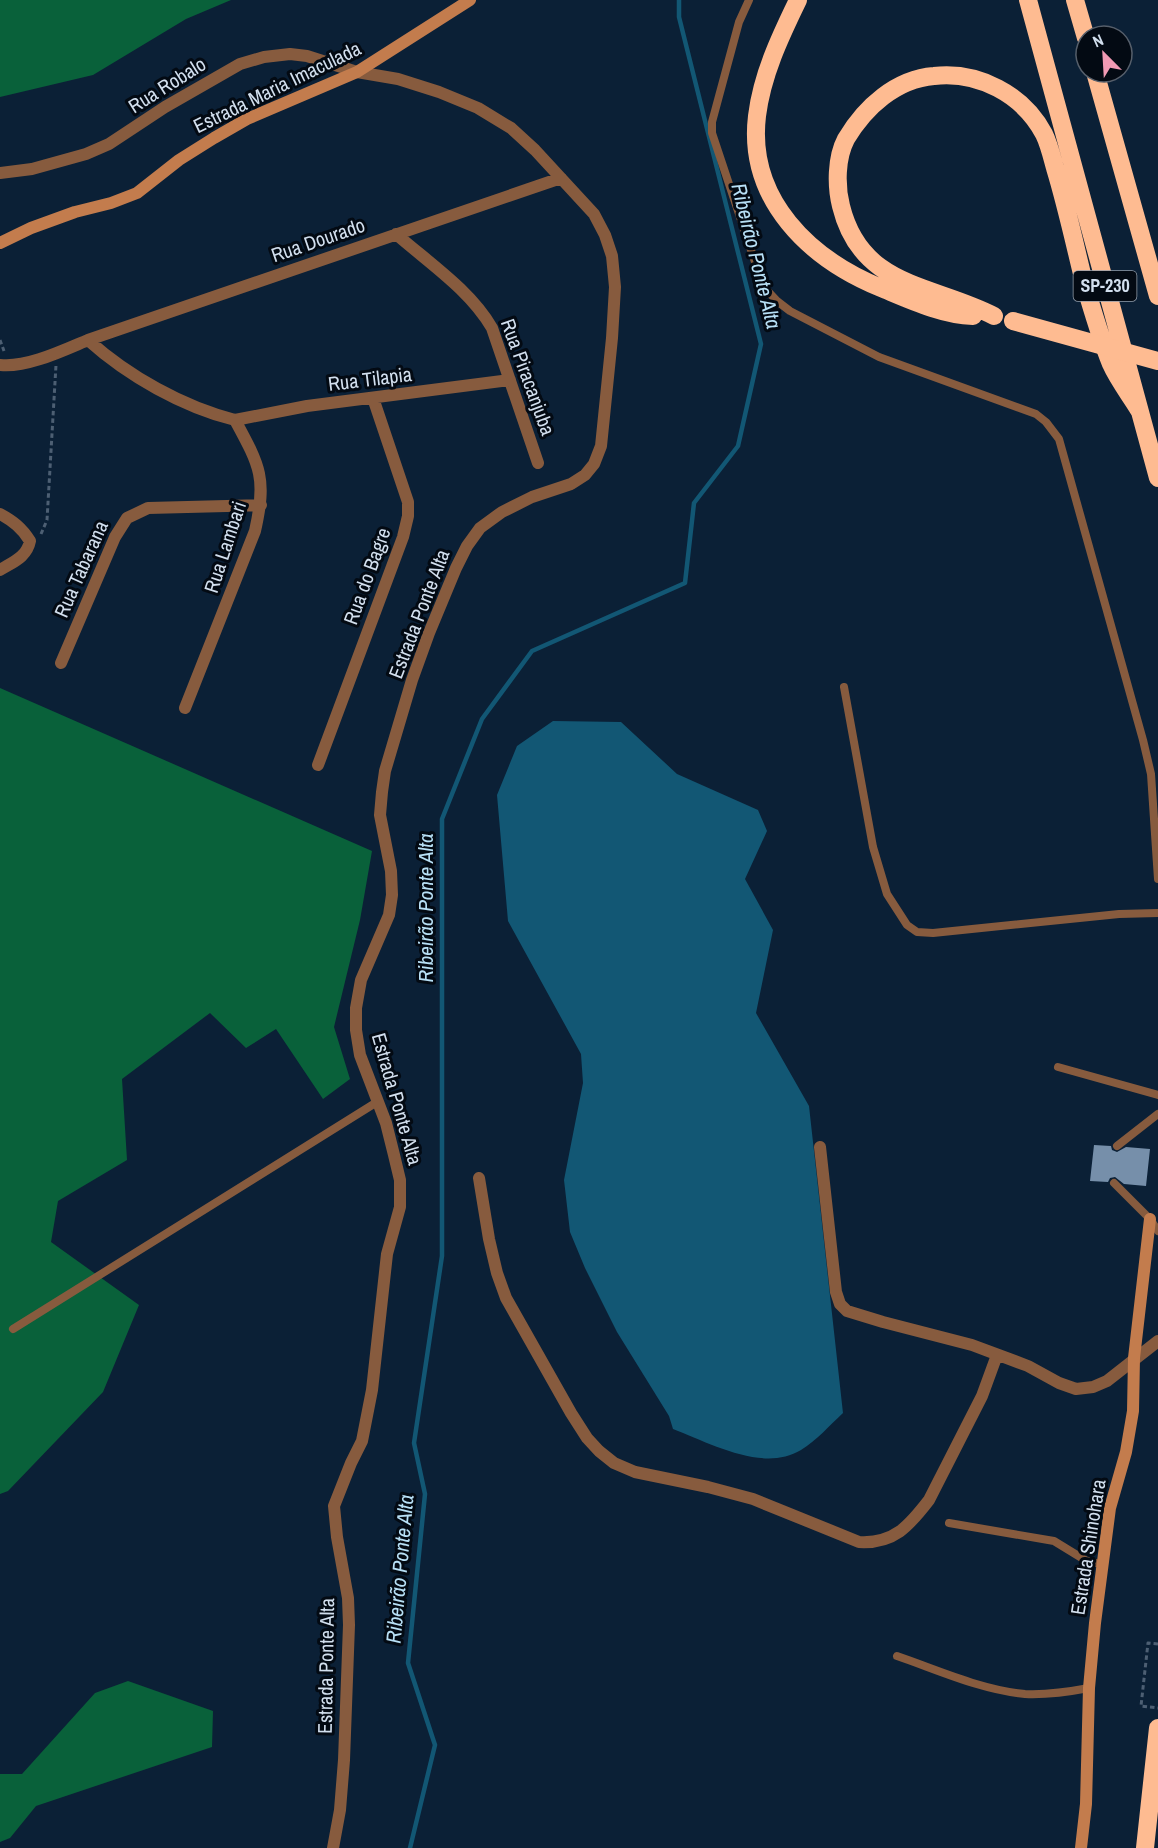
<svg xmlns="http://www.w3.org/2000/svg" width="1158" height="1848" font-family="'Archivo Narrow',sans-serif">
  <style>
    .forest { fill: #09613a }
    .water { fill: #125774 }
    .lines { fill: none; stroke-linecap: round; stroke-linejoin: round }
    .stream { stroke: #125774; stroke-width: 4.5 }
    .building { fill: #768faa }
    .path { stroke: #4d5f73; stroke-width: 3; stroke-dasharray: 4.5 3; stroke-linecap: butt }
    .lane { stroke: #875b3e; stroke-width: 8 }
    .street { stroke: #875b3e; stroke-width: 12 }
    .secondary { stroke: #c37c4d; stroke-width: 12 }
    .highway { stroke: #febb91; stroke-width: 18 }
    .highway-bridge { stroke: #febb91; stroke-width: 18 }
    .labels { text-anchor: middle; stroke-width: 6; stroke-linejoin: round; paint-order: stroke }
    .shield { fill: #030a13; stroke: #949fac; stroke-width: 1.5 }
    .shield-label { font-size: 18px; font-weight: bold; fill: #d2dfee }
    .street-label { font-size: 20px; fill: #d2dfee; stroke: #030a13 }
    .water-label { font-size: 21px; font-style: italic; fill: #b8e0f6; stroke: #030a13 }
  </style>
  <rect width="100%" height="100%" fill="#0b2036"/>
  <!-- forest -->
  <path class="forest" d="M 0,0 L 231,0 L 186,19 L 93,75 L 0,97 Z
    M 0,688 L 372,851 L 360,920 L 334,1027 L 350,1079 L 323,1099 L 276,1029 L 246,1048 L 210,1013 L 122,1079 L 127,1160 L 58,1201 L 51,1242 L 139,1305 L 103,1392 L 8,1491 L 0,1494 Z
    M 128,1681 L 213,1711 L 212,1747 L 36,1806 L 10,1838 L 0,1842 L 0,1774 L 22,1774 L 95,1693 Z"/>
  <!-- water -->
  <path class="water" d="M 553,721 L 621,722 L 677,774 L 758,810 L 767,831 L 745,879 L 773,930 L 756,1013 L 809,1106 L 843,1413 C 830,1425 816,1441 801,1450 C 763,1473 710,1443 673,1429 L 669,1416 L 617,1332 L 585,1268 L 570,1232 L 564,1180 L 583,1083 L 581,1054 L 508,921 L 497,795 L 517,746 Z"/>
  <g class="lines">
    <!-- stream -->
    <path class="stream" d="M 410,1848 L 435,1745 L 408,1663 L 425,1494 L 414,1443 L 442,1256 L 442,819 L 482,719 L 532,651 L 685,583 L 694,503 L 738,446 L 761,344 L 679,17 L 679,0"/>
  </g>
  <!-- building -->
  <path class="building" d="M 1094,1145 L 1111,1146 L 1112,1150 L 1117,1152 L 1126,1147 L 1150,1149 L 1146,1186 L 1124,1184 L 1115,1177 L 1110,1178 L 1108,1182 L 1090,1181 Z"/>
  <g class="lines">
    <!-- path -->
    <path class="path" d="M 0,340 L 4,351
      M 41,534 L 47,520 L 56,365
      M 1158,1644 L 1148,1643 L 1141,1706 L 1158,1708"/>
    <!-- lane -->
    <path class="lane" d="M 749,0 L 739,22 L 712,122 L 712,133 L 763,286 L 777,301 L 790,311 L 879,357 L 1036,414 L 1046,422 L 1059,439 L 1143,740 L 1151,774 L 1158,879
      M 844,687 L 873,847 L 887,894 L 907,925 L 917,932 L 933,933 L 1119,914 L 1158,913
      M 1058,1067 L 1158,1095
      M 1117,1146 L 1158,1114
      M 1114,1183 L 1150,1219 L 1158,1231
      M 13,1329 L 377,1102
      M 949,1523 L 1054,1541 L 1085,1560 L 1103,1565
      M 897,1656 C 938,1670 981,1690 1025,1694 C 1047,1695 1068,1692 1089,1688"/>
    <!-- street -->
    <path class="street" d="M 0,173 L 32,169 L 86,154 L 109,144 L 165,107 L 240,64 L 264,57 L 290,54 L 307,56 L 357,72 L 398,79 L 439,92 L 478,108 L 511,128 L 535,150 L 594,214 L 605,235 L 612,256 L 615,287 L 612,338 L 601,446 L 594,464 L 585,475 L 571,484 L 532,497 L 502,512 L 480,528 L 467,546 L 456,568 L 429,633 L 412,680 L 385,771 L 382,792 L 380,815 L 391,871 L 392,895 L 389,915 L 361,980 L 356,1008 L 356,1030 L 360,1055 L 386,1123 L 394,1155 L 400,1180 L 400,1207 L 387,1254 L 372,1390 L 362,1441 L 351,1463 L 334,1506 L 337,1537 L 348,1598 L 349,1625 L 344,1760 L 340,1810 L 333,1848
      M 396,234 C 429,263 470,290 492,328 L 538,463
      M 88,340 C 128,376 183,407 235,420 C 260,466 267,478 255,531 L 185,708
      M 0,365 C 27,368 64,350 88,340 L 561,178
      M 235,420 L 307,406 L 510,380
      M 0,514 C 13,521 22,528 30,541 C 27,557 13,562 0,570
      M 61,663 L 115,537 L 127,518 L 148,508 L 261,505
      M 318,765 L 403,537 L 408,516 L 408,502 L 373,398
      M 820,1147 L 836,1292 L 840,1304 L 847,1311 L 883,1322 L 972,1345 L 1028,1366 L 1059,1383 L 1076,1389 L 1093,1387 L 1107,1381 L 1158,1341
      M 479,1178 L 489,1239 L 497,1273 L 506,1298 L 571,1413 L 587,1438 L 599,1451 L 614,1463 L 635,1472 L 708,1487 L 753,1499 L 859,1542 C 894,1544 909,1526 929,1500 L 982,1396 L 997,1355"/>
    <!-- secondary -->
    <path class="secondary" d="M 0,243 L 31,228 L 75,212 L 111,203 L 137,193 L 179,160 L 214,138 L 247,119 L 357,72 L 470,0
      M 1081,1848 L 1086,1804 L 1089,1688 L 1095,1623 L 1110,1508 L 1126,1452 L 1133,1411 L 1134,1358 L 1150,1219"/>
    <!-- highway -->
    <path class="highway" d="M 798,0 C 780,37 762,75 757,116 C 747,200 810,259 881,288 C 910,300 942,315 973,316
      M 1028,0 L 1158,478
      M 1075,0 L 1086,38
      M 1095,72 L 1158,296
      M 994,316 C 932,284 861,288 841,206 C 836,186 836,158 846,139 C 865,107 896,79 934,76 C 978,71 1023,94 1044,134 C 1049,144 1052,157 1055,168 C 1066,204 1074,241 1083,278 C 1091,306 1100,337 1111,364 C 1118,380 1130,395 1139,410
      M 1145,1848 L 1158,1728"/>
    <!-- highway-bridge -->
    <path class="highway-bridge" d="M 1013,321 L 1158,361"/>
  </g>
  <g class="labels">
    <!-- shield labels -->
    <rect class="shield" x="1073.5" y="271" width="63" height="30" rx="4.5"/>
    <g class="shield-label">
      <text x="1105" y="292">SP-230</text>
    </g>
    <!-- street labels -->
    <g class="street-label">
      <text transform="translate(167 85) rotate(-32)" y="7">Rua Robalo</text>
      <text transform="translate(277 87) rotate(-26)" y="7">Estrada Maria Imaculada</text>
      <text transform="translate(318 240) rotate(-19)" y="7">Rua Dourado</text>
      <text transform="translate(528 377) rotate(70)" y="7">Rua Piracanjuba</text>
      <text transform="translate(370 379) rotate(-7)" y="7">Rua Tilapia</text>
      <text transform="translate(225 547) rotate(-72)" y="7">Rua Lambari</text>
      <text transform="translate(81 569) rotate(-66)" y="7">Rua Tabarana</text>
      <text transform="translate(367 576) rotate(-70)" y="7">Rua do Bagre</text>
      <text transform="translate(419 614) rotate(-69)" y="7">Estrada Ponte Alta</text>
      <text transform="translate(397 1099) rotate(74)" y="7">Estrada Ponte Alta</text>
      <text transform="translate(1088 1547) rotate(-81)" y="7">Estrada Shinohara</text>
      <text transform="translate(326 1666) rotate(-89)" y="7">Estrada Ponte Alta</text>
    </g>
    <!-- water labels -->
    <g class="water-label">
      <text transform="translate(756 256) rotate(76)" y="7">Ribeirão Ponte Alta</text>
      <text transform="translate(426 908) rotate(-90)" y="7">Ribeirão Ponte Alta</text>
      <text transform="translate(400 1569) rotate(-85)" y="7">Ribeirão Ponte Alta</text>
    </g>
  </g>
  <!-- north arrow -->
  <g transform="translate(1104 54) rotate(336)"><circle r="28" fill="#030a13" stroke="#565f6b" stroke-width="1.5"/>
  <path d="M0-4.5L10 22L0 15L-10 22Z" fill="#f19ab4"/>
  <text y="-9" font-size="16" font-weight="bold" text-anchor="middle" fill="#d2dfee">N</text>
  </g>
</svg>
